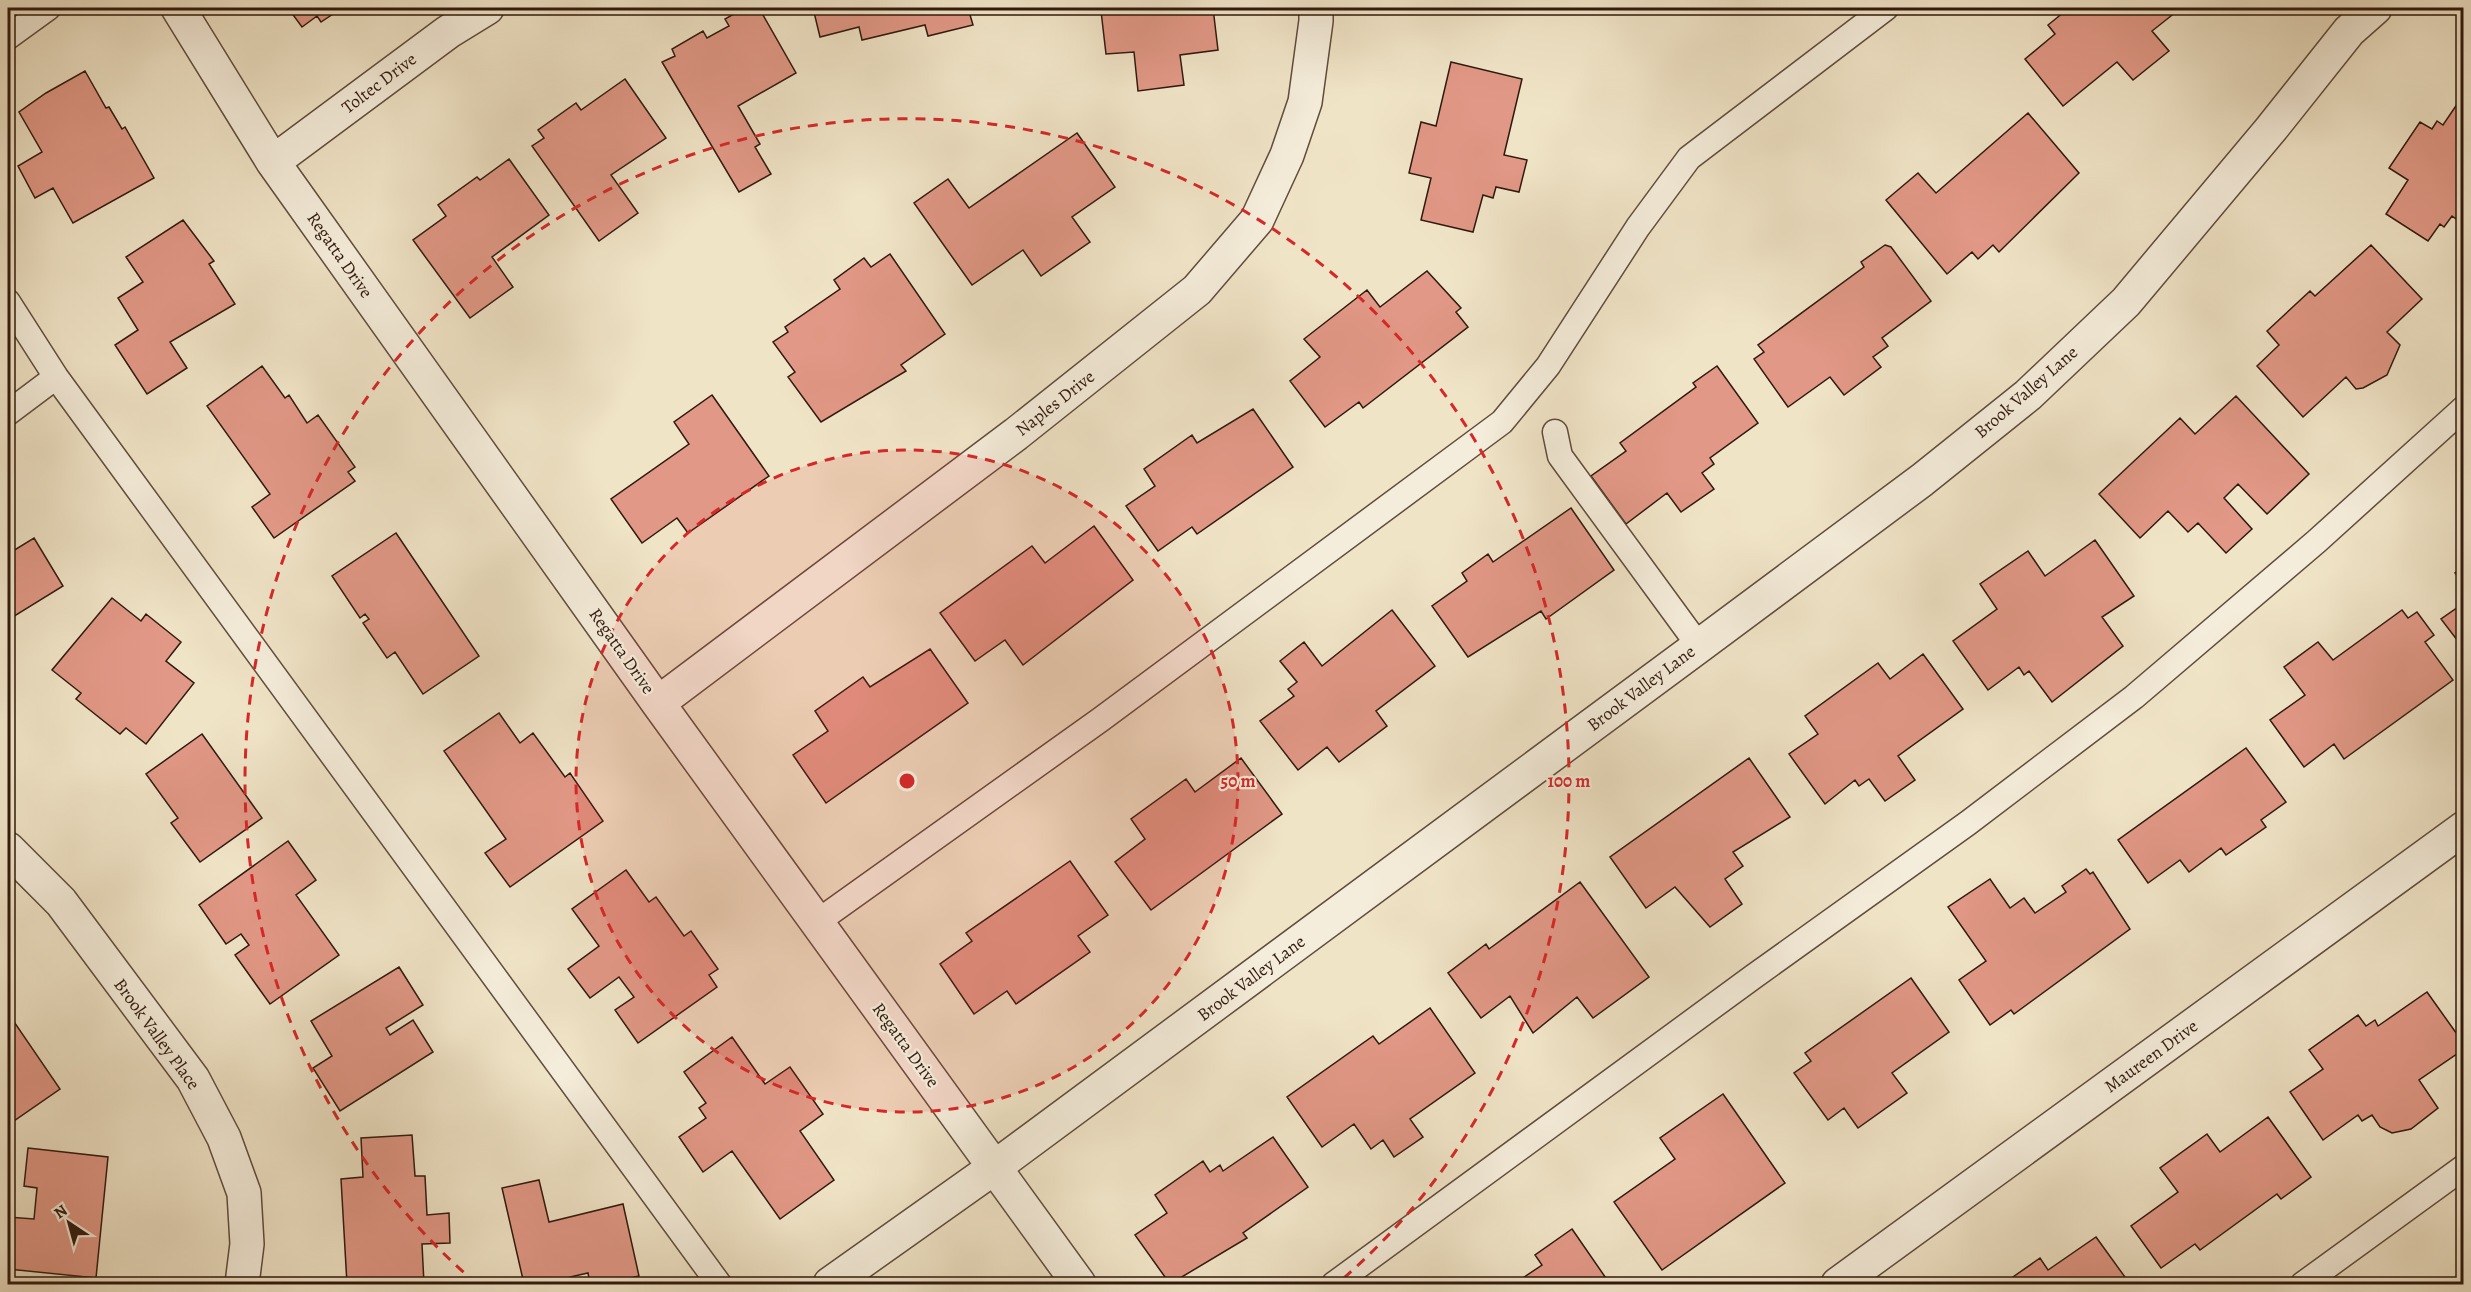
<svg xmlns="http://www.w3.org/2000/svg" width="2471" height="1292" font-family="Alegreya,serif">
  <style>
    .building { fill: #e19886; stroke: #2f190e; stroke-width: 1.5 }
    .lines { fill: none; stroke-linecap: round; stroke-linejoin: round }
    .service-casing { stroke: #5f4c3c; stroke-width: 27 }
    .minor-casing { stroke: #5f4c3c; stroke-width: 36 }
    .tertiary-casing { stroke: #5f4c3c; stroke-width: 36 }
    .service { stroke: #f5eddb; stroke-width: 24 }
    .minor { stroke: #f5eddb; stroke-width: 33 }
    .tertiary { stroke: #f5eddb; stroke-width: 33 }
    .ring { fill: none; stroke: #d62828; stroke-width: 3; stroke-dasharray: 10 8 }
    .labels { text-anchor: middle; stroke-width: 4.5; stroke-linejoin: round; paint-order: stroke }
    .street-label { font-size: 18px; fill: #2f190e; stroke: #f5eddb }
    .centre { fill: #d62828; stroke: #f5eddb; stroke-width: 3 }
    .ring-label { font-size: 18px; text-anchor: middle; font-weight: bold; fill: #d62828; stroke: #f5eddb; stroke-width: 4.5; stroke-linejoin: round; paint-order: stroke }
  </style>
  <rect width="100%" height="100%" fill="#f0e4c7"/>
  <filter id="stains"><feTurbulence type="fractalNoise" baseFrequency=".00333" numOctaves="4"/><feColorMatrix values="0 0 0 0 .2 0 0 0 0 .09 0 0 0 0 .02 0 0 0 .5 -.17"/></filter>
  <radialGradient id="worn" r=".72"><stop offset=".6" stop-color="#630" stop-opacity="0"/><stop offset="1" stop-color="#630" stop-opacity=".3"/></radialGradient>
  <!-- building -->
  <path class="building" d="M 288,8 L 342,8 L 321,22 L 317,16 L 302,27 Z
    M 744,8 L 759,8 L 796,73 L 738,106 L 760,144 L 755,147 L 771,174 L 739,192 L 662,62 L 675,56 L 672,49 L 703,31 L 707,38 L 729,26 L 725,19 Z
    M 813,8 L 968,8 L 973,25 L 928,36 L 925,25 L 862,40 L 859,27 L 820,37 Z
    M 1120,8 L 1213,8 L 1218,50 L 1180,55 L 1184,85 L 1138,91 L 1134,52 L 1106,54 L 1101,11 Z
    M 2069,8 L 2181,8 L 2152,31 L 2169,51 L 2133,80 L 2117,62 L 2063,106 L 2025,59 L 2055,34 L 2048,25 Z
    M 1451,62 L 1522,79 L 1504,155 L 1527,160 L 1519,192 L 1496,187 L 1493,198 L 1483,195 L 1473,232 L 1421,220 L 1431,178 L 1409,173 L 1421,122 L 1436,126 Z
    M 85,71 L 106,108 L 109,107 L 122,129 L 125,127 L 154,178 L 73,223 L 53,188 L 35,198 L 18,166 L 42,152 L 19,112 L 46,93 Z
    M 625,79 L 666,138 L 611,175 L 638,213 L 599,241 L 532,146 L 544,138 L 538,130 L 576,103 L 581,110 Z
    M 2464,94 L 2464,216 L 2460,222 L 2452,216 L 2444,227 L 2440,224 L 2428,241 L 2386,214 L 2408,180 L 2389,168 L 2420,122 L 2432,129 L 2437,121 L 2443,125 Z
    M 2028,113 L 2079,173 L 1999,252 L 1993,245 L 1978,259 L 1972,252 L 1947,274 L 1886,200 L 1918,173 L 1936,193 Z
    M 1077,133 L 1115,187 L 1072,217 L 1090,242 L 1041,276 L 1023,250 L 972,285 L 914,203 L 948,179 L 969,208 Z
    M 509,159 L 549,215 L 492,257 L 513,287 L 470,318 L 413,240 L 446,216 L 438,205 L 477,177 L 480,180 Z
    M 183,220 L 214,261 L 209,264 L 235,304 L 170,342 L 187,368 L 147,394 L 115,345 L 138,330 L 118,298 L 143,282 L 126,257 Z
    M 1885,245 L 1891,247 L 1931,301 L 1882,338 L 1888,346 L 1873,357 L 1881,367 L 1844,395 L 1830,377 L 1788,407 L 1754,359 L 1764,352 L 1758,345 L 1864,267 L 1861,262 Z
    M 2371,245 L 2422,299 L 2387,332 L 2400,345 L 2387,375 L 2363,388 L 2356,389 L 2346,377 L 2303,417 L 2257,366 L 2279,345 L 2267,331 L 2310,291 L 2315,296 Z
    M 890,254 L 945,334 L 901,365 L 906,371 L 821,422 L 788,377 L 795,372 L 773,342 L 788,332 L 785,327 L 840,289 L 834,280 L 864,258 L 871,267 Z
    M 1427,271 L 1461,308 L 1456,312 L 1468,327 L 1363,408 L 1359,402 L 1325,427 L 1290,381 L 1320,357 L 1304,339 L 1367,290 L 1380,307 Z
    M 262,366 L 285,398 L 289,395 L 307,423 L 318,415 L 355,467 L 348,472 L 355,481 L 274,538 L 252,507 L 270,494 L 207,406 Z
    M 1717,366 L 1758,423 L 1710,458 L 1714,464 L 1702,473 L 1714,489 L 1681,512 L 1667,493 L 1626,524 L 1591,476 L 1626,451 L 1620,443 L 1696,387 L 1693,383 Z
    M 712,395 L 769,476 L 688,533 L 677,518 L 642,543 L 611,499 L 689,444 L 674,422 Z
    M 2236,396 L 2309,474 L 2267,514 L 2238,484 L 2224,498 L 2252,529 L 2226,553 L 2198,523 L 2188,532 L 2168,511 L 2140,538 L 2099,494 L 2180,418 L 2195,434 Z
    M 1253,409 L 1293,467 L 1197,534 L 1192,527 L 1158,551 L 1126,506 L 1155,486 L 1144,469 L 1192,435 L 1197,443 Z
    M 1571,508 L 1614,570 L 1546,619 L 1541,611 L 1468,657 L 1432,606 L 1467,581 L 1462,573 L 1488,554 L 1493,562 Z
    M 1094,526 L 1133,580 L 1023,665 L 1005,640 L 975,661 L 940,613 L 1032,546 L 1045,563 Z
    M 396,533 L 479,656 L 423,694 L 395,652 L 387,658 L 363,623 L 369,619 L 365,614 L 360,618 L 332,576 Z
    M 34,538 L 63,586 L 8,620 L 8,554 Z
    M 2095,540 L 2134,596 L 2102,617 L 2123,646 L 2052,702 L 2029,671 L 2024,675 L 2019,667 L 1988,690 L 1953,641 L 1997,609 L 1980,584 L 2028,551 L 2045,576 Z
    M 2464,566 L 2464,585 L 2455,573 Z
    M 112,598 L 141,621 L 146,614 L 181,642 L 166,661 L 194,683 L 146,744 L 126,728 L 120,734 L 76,699 L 81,693 L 52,670 Z
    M 2464,603 L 2464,649 L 2441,619 Z
    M 1392,610 L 1435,666 L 1376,711 L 1387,726 L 1339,762 L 1327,747 L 1298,770 L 1260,721 L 1294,696 L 1288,689 L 1297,682 L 1280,661 L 1304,642 L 1322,666 Z
    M 2402,610 L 2408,618 L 2417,612 L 2434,635 L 2425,642 L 2453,680 L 2344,759 L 2334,744 L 2304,767 L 2270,720 L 2305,695 L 2284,667 L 2318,642 L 2333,660 Z
    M 930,649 L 968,703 L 826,803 L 793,755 L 828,731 L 815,711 L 863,677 L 870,687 Z
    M 1923,654 L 1963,709 L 1898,756 L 1915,780 L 1885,801 L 1869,779 L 1859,786 L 1855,780 L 1825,804 L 1789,754 L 1818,734 L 1805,716 L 1878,663 L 1890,679 Z
    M 499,713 L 520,743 L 533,733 L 565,777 L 570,773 L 603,821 L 510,887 L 485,853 L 506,839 L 444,751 Z
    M 202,734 L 262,818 L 200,862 L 171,823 L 178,818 L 146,774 Z
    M 2246,748 L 2286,802 L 2261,820 L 2266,827 L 2226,855 L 2221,848 L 2189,872 L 2180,860 L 2148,883 L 2118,840 Z
    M 1241,758 L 1282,814 L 1151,910 L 1115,862 L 1145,839 L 1131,819 L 1186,779 L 1195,792 Z
    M 1749,758 L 1790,817 L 1733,852 L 1743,866 L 1725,879 L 1742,904 L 1710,927 L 1675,887 L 1646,908 L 1610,857 Z
    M 288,841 L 316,880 L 296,895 L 339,955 L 270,1004 L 235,955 L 249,945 L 241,934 L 226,944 L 199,905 Z
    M 1070,861 L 1108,915 L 1078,936 L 1090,952 L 1016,1004 L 1007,991 L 974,1014 L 940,964 L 972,941 L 966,933 Z
    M 2086,869 L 2090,874 L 2093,872 L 2130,929 L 2014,1014 L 2011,1010 L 1990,1025 L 1959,980 L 1986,961 L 1948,907 L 1990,879 L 2010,908 L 2024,898 L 2035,913 L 2066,892 L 2062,886 Z
    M 626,870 L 649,902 L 656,897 L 684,936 L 691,931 L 718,969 L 709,975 L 717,987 L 638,1043 L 615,1010 L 634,997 L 619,977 L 590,998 L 568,969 L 599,946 L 572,909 Z
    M 1580,882 L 1649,977 L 1593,1018 L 1577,997 L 1533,1033 L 1510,996 L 1481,1018 L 1448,973 L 1486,944 L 1489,949 Z
    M 399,967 L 423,1005 L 386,1028 L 390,1035 L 413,1020 L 433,1052 L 340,1111 L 313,1068 L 332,1056 L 311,1021 Z
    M 1911,978 L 1949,1032 L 1892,1073 L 1907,1093 L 1858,1128 L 1844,1108 L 1828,1120 L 1794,1073 L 1811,1061 L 1805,1053 Z
    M 2427,992 L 2464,1044 L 2464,1049 L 2419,1080 L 2438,1108 L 2411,1129 L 2392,1133 L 2380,1127 L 2372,1115 L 2362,1121 L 2358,1115 L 2323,1140 L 2290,1092 L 2323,1069 L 2309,1050 L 2358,1015 L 2366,1026 L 2375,1020 L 2378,1026 Z
    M 1430,1008 L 1475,1073 L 1410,1119 L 1423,1137 L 1394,1157 L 1383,1140 L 1371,1149 L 1354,1124 L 1322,1147 L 1287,1097 L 1373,1036 L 1379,1044 Z
    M 8,1013 L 60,1089 L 8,1125 Z
    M 732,1037 L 765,1084 L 790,1067 L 823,1114 L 800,1131 L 834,1180 L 780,1219 L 732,1151 L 703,1172 L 679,1137 L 706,1118 L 699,1108 L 706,1103 L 684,1072 Z
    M 1723,1094 L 1785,1183 L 1662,1270 L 1614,1202 L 1675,1159 L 1660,1138 Z
    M 2268,1117 L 2311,1177 L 2281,1199 L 2277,1194 L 2200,1250 L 2195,1244 L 2161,1268 L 2131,1226 L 2178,1192 L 2160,1168 L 2207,1134 L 2220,1152 Z
    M 412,1135 L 415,1176 L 425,1176 L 427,1215 L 449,1213 L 450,1243 L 422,1244 L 424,1284 L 347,1284 L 341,1179 L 363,1177 L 361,1138 Z
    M 1273,1137 L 1308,1187 L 1243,1233 L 1247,1238 L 1170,1284 L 1135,1235 L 1167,1213 L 1155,1195 L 1203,1161 L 1210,1172 L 1220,1165 L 1223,1171 Z
    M 28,1148 L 108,1157 L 96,1278 L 8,1269 L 8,1217 L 34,1219 L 37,1188 L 24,1186 Z
    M 539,1180 L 549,1222 L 623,1204 L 639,1276 L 603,1284 L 590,1284 L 588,1273 L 570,1277 L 572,1284 L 524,1284 L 502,1188 Z
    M 1572,1229 L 1610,1284 L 1514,1284 L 1542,1265 L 1535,1255 Z
    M 2096,1237 L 2130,1284 L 2003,1284 L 2040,1258 L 2048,1270 Z"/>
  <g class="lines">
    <defs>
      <path id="service" d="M 8,37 L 48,8
        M 8,302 L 56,377 L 719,1284
        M 8,413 L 56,377
        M 1555,432 L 1560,456 L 1699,646
        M 817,922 L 1100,720 L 1502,422 L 1548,366 L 1638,227 L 1689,158 L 1886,8
        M 1334,1284 L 1753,977 L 1968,823 L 2134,697 L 2317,541 L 2464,408
        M 2303,1284 L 2464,1167"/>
      <path id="minor" d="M 178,8 L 273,162 L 658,703 L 1079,1284
        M 273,162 L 448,32 L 487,8
        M 658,703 L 1016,434 L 1197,290 L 1257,220 L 1287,155 L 1305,102 L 1316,21 L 1316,8
        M 8,849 L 61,902 L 193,1079 L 224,1138 L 244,1193 L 247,1244 L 242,1284
        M 1838,1284 L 2464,828"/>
      <path id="tertiary" d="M 830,1284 L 995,1167 L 1699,646 L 1922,480 L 2028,395 L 2126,302 L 2271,129 L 2349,31 L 2375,8"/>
    </defs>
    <!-- service casing -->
    <use href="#service" class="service-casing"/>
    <!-- minor casing -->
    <use href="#minor" class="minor-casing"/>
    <!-- tertiary casing -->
    <use href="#tertiary" class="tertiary-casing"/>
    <!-- service -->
    <use href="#service" class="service"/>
    <!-- minor -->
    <use href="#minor" class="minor"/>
    <!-- tertiary -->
    <use href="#tertiary" class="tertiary"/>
  </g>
  <!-- distance rings -->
  <circle cx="907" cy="781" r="331" fill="#d62828" fill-opacity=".12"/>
  <g class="ring">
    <circle cx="907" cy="781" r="331"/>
    <path d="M477 1284A662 662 0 1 1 1337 1284"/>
  </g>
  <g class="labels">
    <!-- street labels -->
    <g class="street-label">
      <text transform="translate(379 83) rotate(-37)" y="6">Toltec Drive</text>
      <text transform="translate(340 255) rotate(55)" y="6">Regatta Drive</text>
      <text transform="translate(2026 392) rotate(-41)" y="6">Brook Valley Lane</text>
      <text transform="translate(1055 403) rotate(-38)" y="6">Naples Drive</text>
      <text transform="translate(622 651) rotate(55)" y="6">Regatta Drive</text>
      <text transform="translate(1641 688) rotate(-37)" y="6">Brook Valley Lane</text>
      <text transform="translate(1251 978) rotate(-37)" y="6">Brook Valley Lane</text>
      <text transform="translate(157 1034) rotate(54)" y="6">Brook Valley Place</text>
      <text transform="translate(906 1045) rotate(54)" y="6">Regatta Drive</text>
      <text transform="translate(2151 1056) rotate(-36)" y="6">Maureen Drive</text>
    </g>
  </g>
  <circle cx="907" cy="781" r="9" class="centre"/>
  <g class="ring-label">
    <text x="1238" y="787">50 m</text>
    <text x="1569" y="787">100 m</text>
  </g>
  <!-- margin -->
  <rect width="2471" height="1292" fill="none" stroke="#f0e4c7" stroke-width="30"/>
  <rect x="9" y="9" width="2453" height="1274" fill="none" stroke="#2f190e" stroke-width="3"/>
  <rect x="15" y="15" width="2441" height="1262" fill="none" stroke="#2f190e" stroke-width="1.5"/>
  <!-- north arrow -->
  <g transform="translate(69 1223) rotate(324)" stroke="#f5eddb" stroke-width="4.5" paint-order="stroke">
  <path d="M0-4.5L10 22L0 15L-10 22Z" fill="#2f190e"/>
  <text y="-9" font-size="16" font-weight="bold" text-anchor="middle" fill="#2f190e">N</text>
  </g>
  <rect width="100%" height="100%" filter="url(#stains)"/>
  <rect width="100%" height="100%" fill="url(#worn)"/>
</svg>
